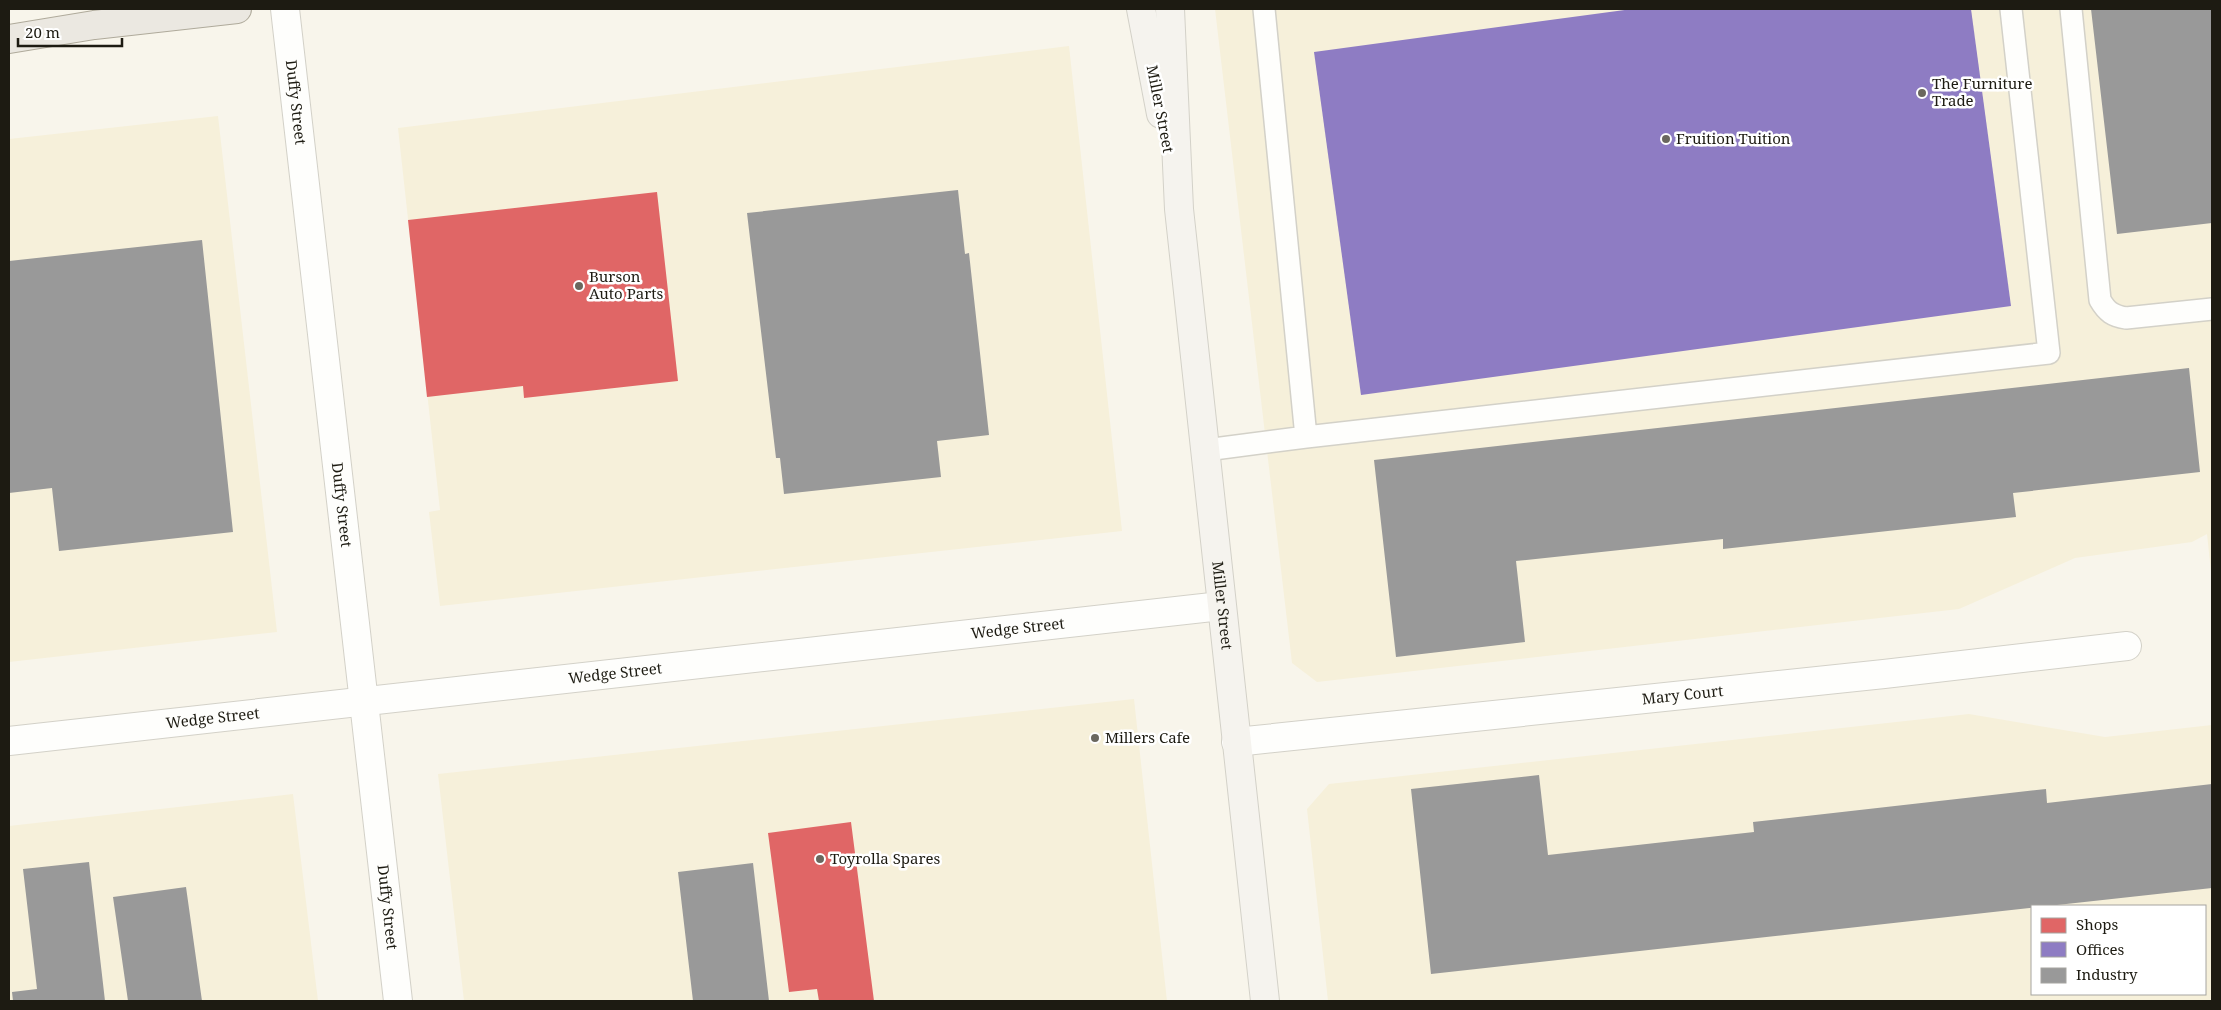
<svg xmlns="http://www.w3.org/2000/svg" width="2221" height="1010" font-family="'Noto Serif',serif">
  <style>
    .built { fill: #f6f0da; fill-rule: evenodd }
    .shops { fill: #e06666 }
    .offices { fill: #8e7cc3 }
    .industry { fill: #999 }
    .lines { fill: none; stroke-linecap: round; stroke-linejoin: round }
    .lane-casing { stroke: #d3d1c8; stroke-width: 24 }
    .street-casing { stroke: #d3d1c8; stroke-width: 30 }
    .secondary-casing { stroke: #d3d1c8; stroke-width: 30 }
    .primary-casing { stroke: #afaa9b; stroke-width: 30 }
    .lane { stroke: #fefefc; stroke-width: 21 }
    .street { stroke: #fefefc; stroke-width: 28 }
    .secondary { stroke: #f5f3ee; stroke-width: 28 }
    .primary { stroke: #ebe8e1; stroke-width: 28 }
    .poi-dot { fill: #6a675e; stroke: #fff; stroke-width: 2 }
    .labels { text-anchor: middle; stroke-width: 5; stroke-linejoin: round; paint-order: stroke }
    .poi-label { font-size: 15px; fill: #1d1b12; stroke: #fff; text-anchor: start }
    .street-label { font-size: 15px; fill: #1d1b12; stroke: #fff }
  </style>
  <rect width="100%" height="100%" fill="#f8f5eb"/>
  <!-- built -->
  <path class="built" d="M 1215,9 L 2212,9 L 2212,581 L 2207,534 L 2192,542 L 2075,558 L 1959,609 L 1317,682 L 1292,663 Z
    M 1069,46 L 1122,531 L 440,606 L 429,512 L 440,510 L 398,128 Z
    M 218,116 L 277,632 L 9,662 L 9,139 Z
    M 1134,699 L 1167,1001 L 464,1001 L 438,774 Z
    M 1969,714 L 2105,737 L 2212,725 L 2212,1001 L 1328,1001 L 1307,809 L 1329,784 ZM 2032,906 L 2205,906 L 2205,994 L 2032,994 Z
    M 293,794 L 318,1001 L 9,1001 L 9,826 Z"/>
  <!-- shops -->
  <path class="shops" d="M 657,192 L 678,381 L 524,398 L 523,386 L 427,397 L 408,220 Z
    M 851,822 L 874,1001 L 819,1001 L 817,989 L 789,992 L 768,833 Z"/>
  <!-- offices -->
  <path class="offices" d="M 1632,9 L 1971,9 L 2011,306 L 1361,395 L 1314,52 Z"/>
  <!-- industry -->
  <path class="industry" d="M 2091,9 L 2212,9 L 2212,223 L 2117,234 Z
    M 958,190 L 965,254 L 969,253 L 989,435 L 937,441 L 941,477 L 784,494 L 780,458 L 776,458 L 747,213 Z
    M 202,240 L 233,532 L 59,551 L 52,488 L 9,493 L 9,261 Z
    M 2189,368 L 2200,472 L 2013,493 L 2016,517 L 1723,549 L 1723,539 L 1516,561 L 1525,642 L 1396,657 L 1374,460 Z
    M 1539,775 L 1548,855 L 1754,832 L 1753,822 L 2046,789 L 2047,803 L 2212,784 L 2212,888 L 1431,974 L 1411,789 Z
    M 89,862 L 105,1001 L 13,1001 L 12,992 L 37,989 L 23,869 Z
    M 753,863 L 769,1001 L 693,1001 L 678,872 Z
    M 186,887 L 202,1001 L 128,1001 L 113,897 Z"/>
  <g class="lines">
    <defs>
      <path id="lane" d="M 1264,9 L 1306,437
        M 2071,9 L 2100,300 C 2107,312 2113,316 2126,318 L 2212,309
        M 1206,450 L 1306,437 L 2049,353 L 2011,9"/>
      <g id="street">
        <path id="s1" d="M 285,9 L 398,1001"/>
        <path id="s2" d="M 9,741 L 1221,606"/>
        <path id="s3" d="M 1236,742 L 1884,674 L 2127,646"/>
      </g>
      <g id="secondary">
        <path d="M 1141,9 L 1161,114"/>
        <path id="s4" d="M 1170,9 L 1179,209 L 1265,1001"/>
      </g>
      <path id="primary" d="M 9,39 L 94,25 L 237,9"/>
    </defs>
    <!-- lane casing -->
    <use href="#lane" class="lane-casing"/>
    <!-- street casing -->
    <use href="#street" class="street-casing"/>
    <!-- secondary casing -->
    <use href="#secondary" class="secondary-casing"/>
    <!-- primary casing -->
    <use href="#primary" class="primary-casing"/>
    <!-- lane -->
    <use href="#lane" class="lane"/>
    <!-- street -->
    <use href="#street" class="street"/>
    <!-- secondary -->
    <use href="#secondary" class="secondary"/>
    <!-- primary -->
    <use href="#primary" class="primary"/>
  </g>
  <!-- markers -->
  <g class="poi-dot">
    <circle cx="1922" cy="93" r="5"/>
    <circle cx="1666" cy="139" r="5"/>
    <circle cx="579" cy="286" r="5"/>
    <circle cx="1095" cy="738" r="5"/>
    <circle cx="820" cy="859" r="5"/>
  </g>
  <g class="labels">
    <!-- poi labels -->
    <g class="poi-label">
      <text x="1932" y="89">The Furniture<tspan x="1932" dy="17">Trade</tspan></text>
      <text x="1676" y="144">Fruition Tuition</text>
      <text x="589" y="282">Burson<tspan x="589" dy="17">Auto Parts</tspan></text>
      <text x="1105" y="743">Millers Cafe</text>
      <text x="830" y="864">Toyrolla Spares</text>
    </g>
    <!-- street labels -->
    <g class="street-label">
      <text dy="5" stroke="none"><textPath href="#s1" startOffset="94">Duffy Street</textPath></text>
      <text transform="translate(1160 109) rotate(79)" y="5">Miller Street</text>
      <text dy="5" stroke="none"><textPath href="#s1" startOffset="499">Duffy Street</textPath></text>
      <text dy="5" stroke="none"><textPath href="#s4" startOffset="599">Miller Street</textPath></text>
      <text dy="5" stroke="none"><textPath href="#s2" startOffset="1015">Wedge Street</textPath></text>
      <text dy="5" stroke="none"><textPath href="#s2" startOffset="610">Wedge Street</textPath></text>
      <text dy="5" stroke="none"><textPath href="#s3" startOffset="449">Mary Court</textPath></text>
      <text dy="5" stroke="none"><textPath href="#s2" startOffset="205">Wedge Street</textPath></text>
      <text dy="5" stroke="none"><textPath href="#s1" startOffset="904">Duffy Street</textPath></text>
    </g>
  </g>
  <!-- border -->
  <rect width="2221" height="1010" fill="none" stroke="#1d1b12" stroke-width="20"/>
  <!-- legend -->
  <rect x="2031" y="905" width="175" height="90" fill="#ffffff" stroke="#a5a4a0"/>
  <rect x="2041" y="918" width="25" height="15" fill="#e06666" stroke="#a5a4a0"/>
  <text x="2076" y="930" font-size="15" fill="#1d1b12">Shops</text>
  <rect x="2041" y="942" width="25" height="15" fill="#8e7cc3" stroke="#a5a4a0"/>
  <text x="2076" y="955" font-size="15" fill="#1d1b12">Offices</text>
  <rect x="2041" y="968" width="25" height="15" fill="#999999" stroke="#a5a4a0"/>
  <text x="2076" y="980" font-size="15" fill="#1d1b12">Industry</text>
  <!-- scale -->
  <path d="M18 38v8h104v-8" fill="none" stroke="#1d1b12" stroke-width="2.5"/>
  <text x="25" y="38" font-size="15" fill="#1d1b12" stroke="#ffffff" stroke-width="4" paint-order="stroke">20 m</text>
</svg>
